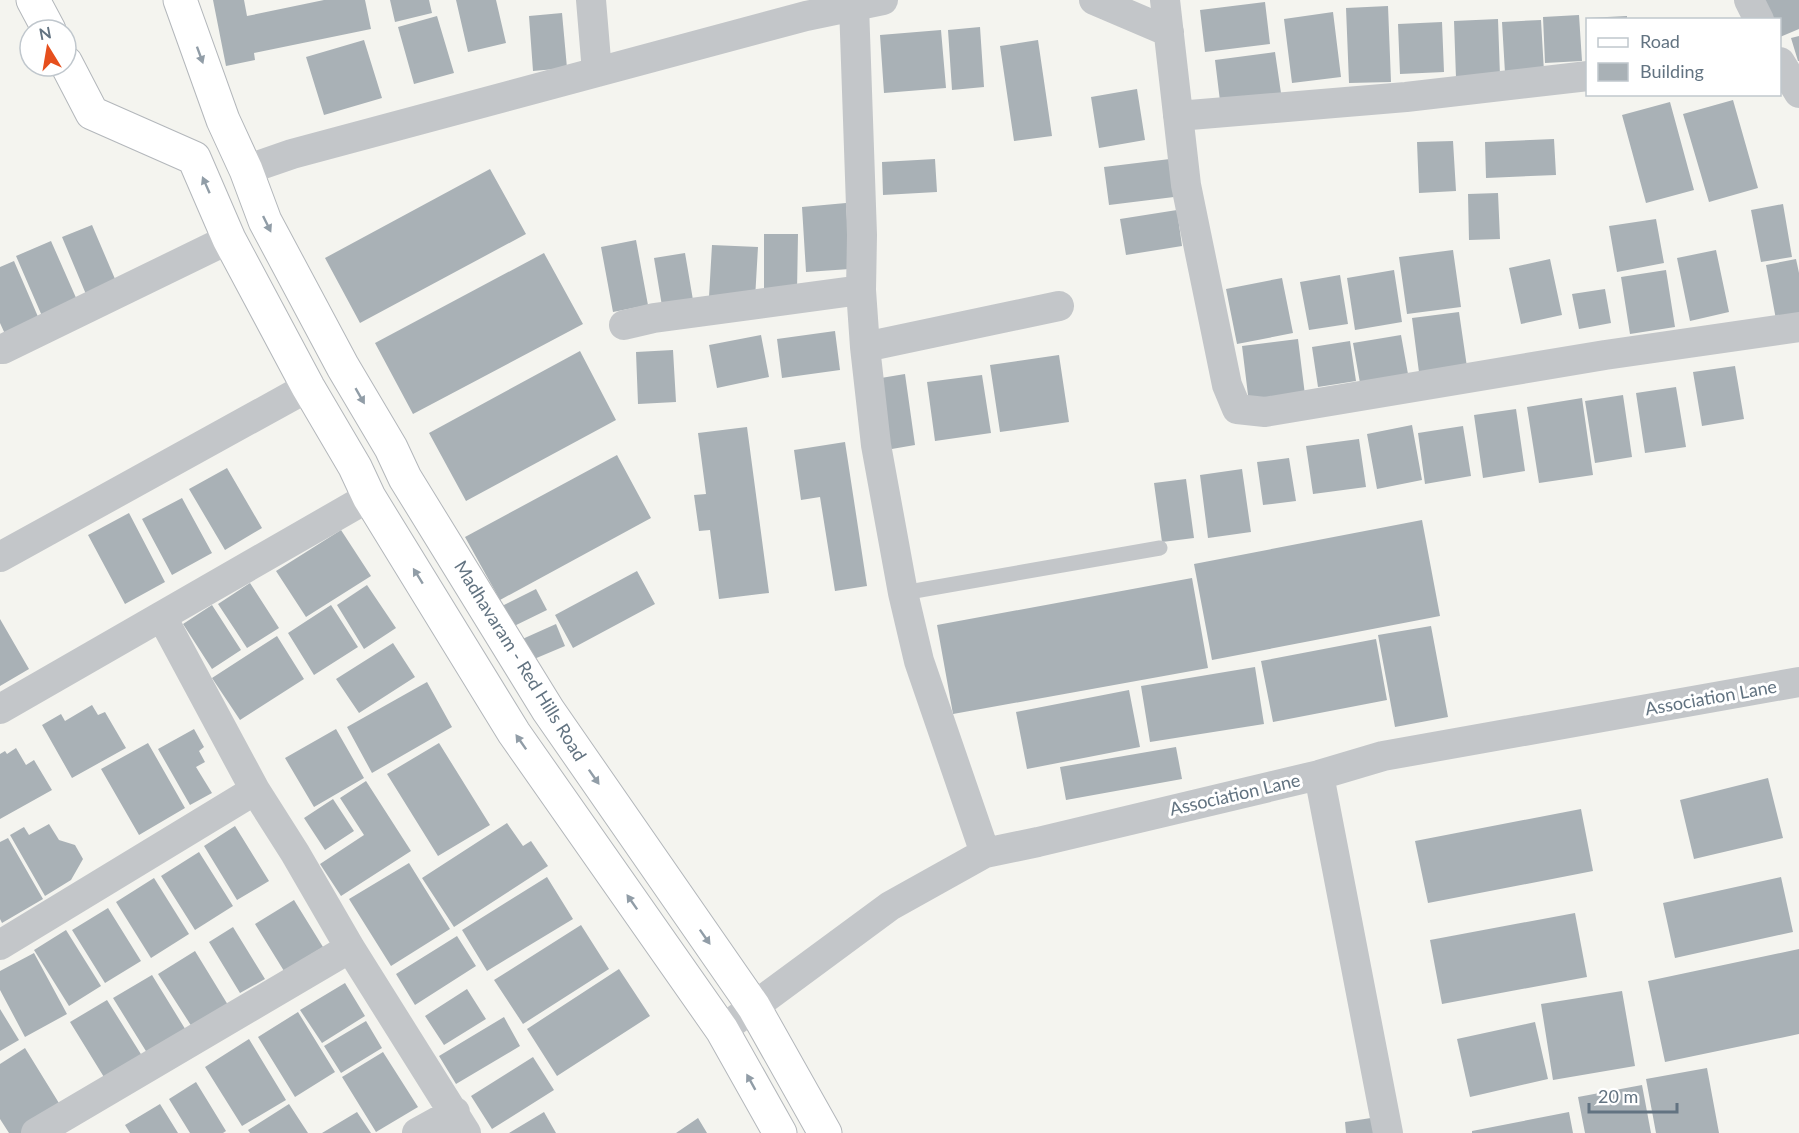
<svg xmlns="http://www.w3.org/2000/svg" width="1799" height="1133" font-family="Lato,sans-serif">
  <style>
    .building { fill: #a9b1b6 }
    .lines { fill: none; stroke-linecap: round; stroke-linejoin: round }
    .primary-casing { stroke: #b3b7bb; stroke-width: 35 }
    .service { stroke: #c3c6c9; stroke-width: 15 }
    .minor { stroke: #c3c6c9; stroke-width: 30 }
    .primary { stroke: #fff; stroke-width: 33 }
    .oneway { fill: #919da7 }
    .labels { text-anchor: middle; stroke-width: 6; stroke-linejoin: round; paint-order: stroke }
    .street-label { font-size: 18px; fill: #627381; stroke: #fff }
  </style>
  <rect width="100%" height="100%" fill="#f4f4ef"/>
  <!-- building -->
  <path class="building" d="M 213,0 L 244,0 L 247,16 L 324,0 L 365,0 L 371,29 L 254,53 L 255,60 L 226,66 Z
    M 390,0 L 429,0 L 432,13 L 395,22 Z
    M 456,0 L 496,0 L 506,43 L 468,52 Z
    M 1763,0 L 1799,0 L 1799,29 L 1780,37 L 1780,20 L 1772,20 Z
    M 1265,2 L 1270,44 L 1205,52 L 1200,10 Z
    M 1388,6 L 1391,82 L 1349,83 L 1346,8 Z
    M 1333,12 L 1341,77 L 1292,83 L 1284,19 Z
    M 562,13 L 567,68 L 533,71 L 529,16 Z
    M 1579,15 L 1582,61 L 1545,63 L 1543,17 Z
    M 437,16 L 454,73 L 414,84 L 398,27 Z
    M 1627,16 L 1627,20 L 1587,20 L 1587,18 Z
    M 1498,19 L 1500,76 L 1456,78 L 1454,21 Z
    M 1541,20 L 1544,72 L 1505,73 L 1502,22 Z
    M 1442,22 L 1444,72 L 1400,74 L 1398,24 Z
    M 980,27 L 984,87 L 952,90 L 948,30 Z
    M 941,30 L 946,88 L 884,93 L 880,35 Z
    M 1799,36 L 1799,61 L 1798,61 L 1791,38 Z
    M 364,40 L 382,98 L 324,115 L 306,57 Z
    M 1038,40 L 1052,136 L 1014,141 L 1000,46 Z
    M 1275,52 L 1281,93 L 1220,101 L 1215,60 Z
    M 1137,89 L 1145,140 L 1099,148 L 1091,97 Z
    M 1733,100 L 1758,188 L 1709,202 L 1683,114 Z
    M 1670,102 L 1694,190 L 1646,203 L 1622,115 Z
    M 1554,139 L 1556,175 L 1486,178 L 1485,142 Z
    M 1453,141 L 1456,191 L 1419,193 L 1417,142 Z
    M 935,159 L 937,192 L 883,195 L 882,162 Z
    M 1170,159 L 1174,197 L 1109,205 L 1104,167 Z
    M 490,169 L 526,234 L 360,323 L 325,258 Z
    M 1498,193 L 1500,239 L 1469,240 L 1468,194 Z
    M 846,203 L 850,269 L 806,272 L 802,207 Z
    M 1783,204 L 1792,257 L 1761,262 L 1751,210 Z
    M 1177,210 L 1182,246 L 1126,255 L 1120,219 Z
    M 1656,219 L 1664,263 L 1617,272 L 1609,226 Z
    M 92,225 L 118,286 L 88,299 L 62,237 Z
    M 764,234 L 798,234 L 797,292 L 764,292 Z
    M 636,240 L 648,305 L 613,312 L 601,247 Z
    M 51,241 L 77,300 L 42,316 L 16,256 Z
    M 712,245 L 758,247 L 755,299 L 709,297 Z
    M 1453,250 L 1461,307 L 1407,314 L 1399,257 Z
    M 1716,250 L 1729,312 L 1690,321 L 1677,258 Z
    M 544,253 L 583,324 L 413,414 L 375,343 Z
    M 685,253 L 693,300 L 662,306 L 654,258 Z
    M 1550,259 L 1562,315 L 1521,324 L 1509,268 Z
    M 1796,259 L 1799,273 L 1799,321 L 1777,325 L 1766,265 Z
    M 14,261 L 39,319 L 5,334 L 0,323 L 0,267 Z
    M 1394,270 L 1402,322 L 1355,330 L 1347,278 Z
    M 1666,270 L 1675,327 L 1630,334 L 1621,277 Z
    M 1340,275 L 1348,324 L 1309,330 L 1300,282 Z
    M 1282,278 L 1293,333 L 1237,344 L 1226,289 Z
    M 1605,289 L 1611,323 L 1579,329 L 1572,294 Z
    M 1459,312 L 1468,374 L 1420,380 L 1412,318 Z
    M 835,331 L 840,370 L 782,378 L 777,339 Z
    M 761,335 L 769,377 L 717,388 L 709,345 Z
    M 1401,335 L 1408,374 L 1360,383 L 1353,343 Z
    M 1298,339 L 1305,395 L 1249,403 L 1242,346 Z
    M 1350,341 L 1356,381 L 1318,387 L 1312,347 Z
    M 673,350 L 676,402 L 638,404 L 636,352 Z
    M 580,351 L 616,420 L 466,501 L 429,433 Z
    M 1059,355 L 1069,422 L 1000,432 L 990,365 Z
    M 1735,366 L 1744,419 L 1702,426 L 1693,372 Z
    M 905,374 L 915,445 L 886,450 L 875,379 Z
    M 982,375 L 991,433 L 935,441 L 927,382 Z
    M 1676,387 L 1686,447 L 1645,453 L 1636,393 Z
    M 1623,395 L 1632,457 L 1595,463 L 1585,401 Z
    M 1582,398 L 1593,475 L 1539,483 L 1527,407 Z
    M 1516,409 L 1525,471 L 1483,478 L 1474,415 Z
    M 1412,425 L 1422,480 L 1377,489 L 1367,434 Z
    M 1463,426 L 1471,476 L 1425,484 L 1418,433 Z
    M 747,427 L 769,593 L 719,599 L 710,530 L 699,531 L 694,495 L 706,494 L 698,433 Z
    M 1359,439 L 1366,487 L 1313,494 L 1306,446 Z
    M 845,442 L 867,586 L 835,591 L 820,497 L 801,500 L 794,450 Z
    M 617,455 L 651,518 L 500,600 L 465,537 Z
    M 1289,458 L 1296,501 L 1263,505 L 1257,462 Z
    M 227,468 L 262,528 L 225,550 L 189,489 Z
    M 1242,469 L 1251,532 L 1208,538 L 1200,475 Z
    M 1186,479 L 1194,538 L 1162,542 L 1154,483 Z
    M 182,498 L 212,553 L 172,575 L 142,519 Z
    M 129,513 L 165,582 L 125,604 L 88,535 Z
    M 1422,520 L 1440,616 L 1212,660 L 1194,564 Z
    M 341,530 L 371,576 L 306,617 L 276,571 Z
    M 637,571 L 655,604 L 573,648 L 555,615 Z
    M 1192,578 L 1208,668 L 953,714 L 937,625 Z
    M 250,583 L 279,628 L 247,648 L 218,604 Z
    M 367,585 L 396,628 L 364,649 L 337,605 Z
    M 536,589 L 547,610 L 506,630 L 496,609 Z
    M 212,605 L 241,650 L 212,669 L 183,624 Z
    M 331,605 L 358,647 L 314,675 L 288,633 Z
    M 0,619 L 29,669 L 0,686 Z
    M 556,624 L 565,646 L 527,662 L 518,641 Z
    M 1431,626 L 1448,717 L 1395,727 L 1378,635 Z
    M 277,636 L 304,679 L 240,720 L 212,678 Z
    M 1376,639 L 1387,700 L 1273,722 L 1261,661 Z
    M 393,643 L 415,677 L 359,713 L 336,679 Z
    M 1255,667 L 1264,724 L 1150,742 L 1141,686 Z
    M 427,682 L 452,727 L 372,773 L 347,727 Z
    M 1129,690 L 1140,747 L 1027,769 L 1016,712 Z
    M 92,705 L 98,715 L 105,712 L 126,748 L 72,778 L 42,725 L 61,714 L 65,721 Z
    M 194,729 L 204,747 L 199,751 L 205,762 L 196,767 L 212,793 L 190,805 L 158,749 Z
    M 336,729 L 364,778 L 314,807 L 285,758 Z
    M 148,743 L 185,808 L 139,835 L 101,769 Z
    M 439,743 L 490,825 L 438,856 L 387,774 Z
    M 1176,747 L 1182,779 L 1066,800 L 1060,767 Z
    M 16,748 L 26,765 L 34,760 L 52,790 L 0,819 L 0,754 L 5,751 L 7,754 Z
    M 1768,778 L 1783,838 L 1694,859 L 1680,800 Z
    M 366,781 L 411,851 L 341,896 L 320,864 L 364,835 L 340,798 Z
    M 333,799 L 354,831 L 325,850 L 304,818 Z
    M 1581,809 L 1593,871 L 1428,903 L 1415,841 Z
    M 507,823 L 523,846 L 531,841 L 548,866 L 454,927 L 422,878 Z
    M 49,824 L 59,840 L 75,845 L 83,859 L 71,880 L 45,896 L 10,835 L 24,827 L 29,835 Z
    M 235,826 L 269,881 L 237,900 L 204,846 Z
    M 8,838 L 43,899 L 2,923 L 0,919 L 0,842 Z
    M 199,852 L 233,906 L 195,930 L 161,876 Z
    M 409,863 L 450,929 L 391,966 L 349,899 Z
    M 547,877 L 573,919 L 487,971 L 462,930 Z
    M 1781,877 L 1793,932 L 1675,958 L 1663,903 Z
    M 154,878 L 189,934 L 151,958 L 116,902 Z
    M 294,900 L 323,947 L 284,971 L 255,924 Z
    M 108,908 L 141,961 L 105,983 L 72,930 Z
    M 1575,913 L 1587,977 L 1442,1004 L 1430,940 Z
    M 581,925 L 609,969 L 523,1024 L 494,980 Z
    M 233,927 L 265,979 L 240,993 L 209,942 Z
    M 66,930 L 101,986 L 69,1006 L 34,950 Z
    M 457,936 L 476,966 L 415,1005 L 396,974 Z
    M 1799,949 L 1799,1034 L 1665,1062 L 1648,981 Z
    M 195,951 L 228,1005 L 192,1027 L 158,974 Z
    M 34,953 L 67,1014 L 25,1037 L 0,990 L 0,971 Z
    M 619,969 L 650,1016 L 557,1076 L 527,1029 Z
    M 152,975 L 187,1032 L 149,1056 L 113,998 Z
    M 345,983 L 365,1016 L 322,1043 L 300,1010 Z
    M 467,989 L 486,1019 L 444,1045 L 425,1016 Z
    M 1622,991 L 1635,1066 L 1553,1080 L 1541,1004 Z
    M 107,1000 L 144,1059 L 107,1082 L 70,1022 Z
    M 0,1009 L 19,1040 L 0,1051 Z
    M 298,1012 L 335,1072 L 295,1097 L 258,1037 Z
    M 504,1017 L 520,1046 L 456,1084 L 439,1056 Z
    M 366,1021 L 382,1048 L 341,1073 L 324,1046 Z
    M 1535,1022 L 1548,1079 L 1470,1097 L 1457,1039 Z
    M 249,1039 L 286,1100 L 242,1126 L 205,1067 Z
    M 25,1048 L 62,1108 L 21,1133 L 9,1133 L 0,1119 L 0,1064 Z
    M 383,1052 L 418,1107 L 376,1132 L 342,1077 Z
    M 533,1057 L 554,1090 L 492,1129 L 471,1096 Z
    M 1707,1068 L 1719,1133 L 1656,1133 L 1646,1079 Z
    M 196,1082 L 226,1131 L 223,1133 L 190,1133 L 169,1099 Z
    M 1642,1085 L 1651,1133 L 1585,1133 L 1578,1097 Z
    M 160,1104 L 178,1133 L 130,1133 L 125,1125 Z
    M 289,1104 L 308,1133 L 250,1133 L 248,1130 Z
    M 357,1112 L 371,1133 L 322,1133 Z
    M 544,1112 L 556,1133 L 509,1133 Z
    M 1569,1112 L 1573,1133 L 1472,1133 L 1472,1131 Z
    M 698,1118 L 707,1133 L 676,1133 Z
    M 1371,1118 L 1374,1133 L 1346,1133 L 1345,1122 Z"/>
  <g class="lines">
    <defs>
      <path id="primary" d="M 33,0 L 49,30
        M 180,0 L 223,120 L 246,170 L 265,221 L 343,367 L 391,448 L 405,478 L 548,710 L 754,1007 L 825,1133
        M 66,63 L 92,113 L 194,158 L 229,239 L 308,387 L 355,467 L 369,497 L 514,733 L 722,1030 L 780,1133"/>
    </defs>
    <!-- primary casing -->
    <use href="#primary" class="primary-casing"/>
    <!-- service -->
    <path class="service" d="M 903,593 L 1160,548"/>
    <!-- minor -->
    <path class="minor" d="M 591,0 L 597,72
      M 1094,0 L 1169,32
      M 1165,0 L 1186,185 L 1227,385 L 1237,409 L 1265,412 L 1605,355 L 1799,327
      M 1749,0 L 1759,20
      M 854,5 L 862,235 L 861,290 L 865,347
      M 1780,62 L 1799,93
      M 1178,116 L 1406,97 L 1588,76
      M 246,170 L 292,154 L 806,16 L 883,0
      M 624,325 L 654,318 L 861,290
      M 0,349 L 3,349 L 229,239
      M 0,557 L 308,387
      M 162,617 L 255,790 L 295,853 L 350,948 L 466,1133
      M 0,709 L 369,497
      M 1319,775 L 1388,1133
      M 985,853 L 919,661 L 903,593 L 876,445 L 865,347 L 1059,306
      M 0,945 L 255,790
      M 722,1030 L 890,906 L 985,853 L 1038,842 L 1319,775 L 1383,756 L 1799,682
      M 36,1133 L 350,948
      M 417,1133 L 455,1112"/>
    <!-- primary -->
    <use href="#primary" class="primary"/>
  </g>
  <!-- one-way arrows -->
  <defs><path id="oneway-solid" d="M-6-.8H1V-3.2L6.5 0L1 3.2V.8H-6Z" transform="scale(1.5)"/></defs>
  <g class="oneway">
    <use href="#oneway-solid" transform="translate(200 55) rotate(70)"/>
    <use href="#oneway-solid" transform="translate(206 185) rotate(-114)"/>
    <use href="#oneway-solid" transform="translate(267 224) rotate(64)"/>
    <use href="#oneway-solid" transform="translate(360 396) rotate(60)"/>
    <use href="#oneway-solid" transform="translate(418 576) rotate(-122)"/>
    <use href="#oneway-solid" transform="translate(521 742) rotate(-125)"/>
    <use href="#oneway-solid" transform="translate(594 777) rotate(55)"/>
    <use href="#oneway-solid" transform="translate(632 902) rotate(-125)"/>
    <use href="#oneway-solid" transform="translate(705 937) rotate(55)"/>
    <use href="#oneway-solid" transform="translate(751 1082) rotate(-119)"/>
  </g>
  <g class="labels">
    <!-- street labels -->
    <g class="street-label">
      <text transform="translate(520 661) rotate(58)" y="6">Madhavaram - Red Hills Road</text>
      <text transform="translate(1711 698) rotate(-10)" y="6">Association Lane</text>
      <text transform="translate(1235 795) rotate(-13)" y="6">Association Lane</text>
    </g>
  </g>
  <!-- legend -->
  <rect x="1586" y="18" width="195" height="78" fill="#ffffff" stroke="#c0c7cd" stroke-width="1.5"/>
  <rect x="1598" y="38" width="30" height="9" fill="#ffffff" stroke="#c0c7cd" stroke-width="1.5"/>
  <text x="1640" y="48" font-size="18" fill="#627381">Road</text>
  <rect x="1598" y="63" width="30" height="18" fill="#a9b1b6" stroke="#c0c7cd" stroke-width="1.5"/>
  <text x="1640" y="78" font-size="18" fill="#627381">Building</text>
  <!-- north arrow -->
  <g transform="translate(48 48) rotate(349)"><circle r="28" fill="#ffffff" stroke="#c0c7cd" stroke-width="1.5"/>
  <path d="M0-4.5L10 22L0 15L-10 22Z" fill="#e64f1d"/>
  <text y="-9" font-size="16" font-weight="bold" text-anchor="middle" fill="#627381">N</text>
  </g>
  <!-- scale -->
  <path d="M1589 1103v9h88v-9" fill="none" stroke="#627381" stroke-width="3"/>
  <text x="1598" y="1103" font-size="18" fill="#627381" stroke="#ffffff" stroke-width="4.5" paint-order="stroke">20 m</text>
</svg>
